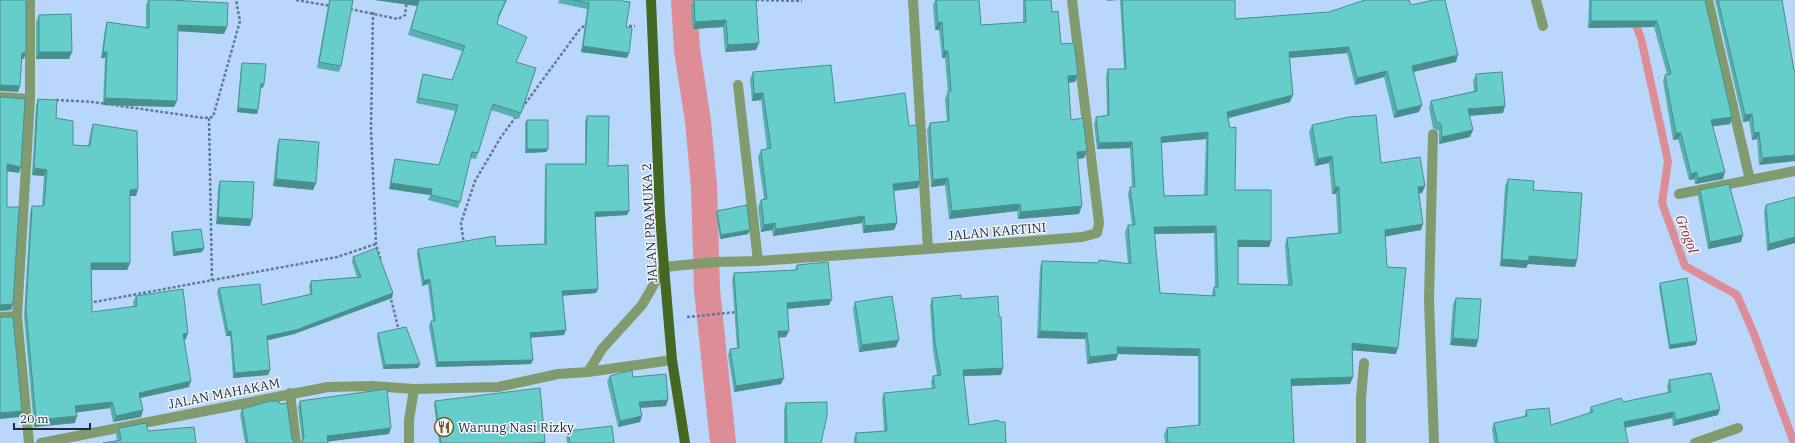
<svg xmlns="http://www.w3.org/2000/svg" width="1795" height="443" font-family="'IBM Plex Serif',serif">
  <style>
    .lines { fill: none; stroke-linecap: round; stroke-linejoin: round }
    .stream { stroke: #dc8d96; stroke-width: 8 }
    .canal { stroke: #dc8d96; stroke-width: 26 }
    .path { stroke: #647993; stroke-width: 2.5; stroke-dasharray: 3 2; stroke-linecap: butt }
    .minor { stroke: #829b6e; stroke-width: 10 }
    .major { stroke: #446721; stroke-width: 10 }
    .wall { fill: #57b0ae; fill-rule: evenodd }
    .shaded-wall { fill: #47908d }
    .building { fill: #65cdca; stroke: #47908d; fill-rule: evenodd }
    .labels { text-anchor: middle; stroke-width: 3; stroke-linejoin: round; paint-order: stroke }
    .street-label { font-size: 13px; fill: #1c2a3b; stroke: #f2f6fa }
    .poi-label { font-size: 13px; fill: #1c2a3b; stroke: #f2f6fa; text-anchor: start }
    .water-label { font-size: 14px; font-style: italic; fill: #8c2f41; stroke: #f2f6fa }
  </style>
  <rect width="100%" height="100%" fill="#b9d7fb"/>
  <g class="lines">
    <!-- stream -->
    <path class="stream" d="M 1626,0 L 1641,38 L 1668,161 L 1662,203 L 1685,266 L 1737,295 L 1754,334 L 1794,443"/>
    <!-- canal -->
    <path class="canal" d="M 684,0 L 687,50 L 698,121 L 704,186 L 707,289 L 723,443"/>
    <!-- path -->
    <path class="path" d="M 296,0 L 331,6
      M 756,0 L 802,1
      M 350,9 L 398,19 L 405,15 L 407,0
      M 373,12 L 371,129 L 376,244 L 381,261
      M 624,26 L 635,26
      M 56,100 L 93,102 L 204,118 L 213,117 L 240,21 L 236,0
      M 522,108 L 580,29 L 587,24
      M 209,118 L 212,280
      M 464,245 L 461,223 L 475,181 L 501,137 L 517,115
      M 390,295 L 399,331
      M 89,303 L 337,257 L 376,244
      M 687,317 L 737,312"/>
    <!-- minor -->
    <path class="minor" d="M 913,0 L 928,249
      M 1536,0 L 1543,26
      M 1708,0 L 1750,180
      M 738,85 L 758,261
      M 0,97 L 30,99
      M 1433,134 L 1429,300 L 1434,443
      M 1679,194 L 1795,171
      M 0,317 L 17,316
      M 588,372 L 672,360
      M 290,393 L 296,443
      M 29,443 L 17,316 L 30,99 L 30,0
      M 41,443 L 328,387 L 372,386 L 414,389
      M 409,443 L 409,420 L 414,389 L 498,387 L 558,374 L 588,372 L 602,349 L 642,305 L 664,267 L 715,262 L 758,261 L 928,249 L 1082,237 L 1097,233 L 1099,223 L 1072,0
      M 1361,443 L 1361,398 L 1364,363
      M 1695,443 L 1738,428"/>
    <!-- major -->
    <path class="major" d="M 651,0 L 660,215 L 664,267 L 672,360 L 685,443"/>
  </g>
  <!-- wall -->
  <path class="wall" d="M 148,0 L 169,0 L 227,27 L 224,34 L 178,31 L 174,107 L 103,105 L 105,58 L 101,58 L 105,29 L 107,22 L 146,28 L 146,5 Z
    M 329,0 L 353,0 L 341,66 L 339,72 L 317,68 Z
    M 375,0 L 507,0 L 499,18 L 497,24 L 525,42 L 516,62 L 536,68 L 519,119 L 491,110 L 476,159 L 470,158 L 460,202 L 458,208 L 428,200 L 430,195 L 389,189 L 393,165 L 395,159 L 439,165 L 455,111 L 416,103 L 421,80 L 423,74 L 452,80 L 462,51 L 408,35 L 417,6 Z
    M 559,0 L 622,0 L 626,27 L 627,58 L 581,52 L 587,9 L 558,3 Z
    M 694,0 L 756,0 L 756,50 L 725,52 L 723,27 L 693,29 L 691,6 Z
    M 935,0 L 979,0 L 981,25 L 1023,23 L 1023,0 L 1051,0 L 1052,12 L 1061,44 L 1078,75 L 1075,82 L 1068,83 L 1071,120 L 1087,151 L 1084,158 L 1078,159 L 1079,214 L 1018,219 L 1017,211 L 949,219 L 945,185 L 931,187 L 927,130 L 930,123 L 947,121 L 945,99 L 948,92 L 945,58 L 942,58 L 939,30 L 935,30 L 933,5 Z
    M 1120,0 L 1235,0 L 1235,19 L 1329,12 L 1411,5 L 1456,62 L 1413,72 L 1419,112 L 1394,118 L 1384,77 L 1355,85 L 1347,53 L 1290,58 L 1290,102 L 1228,118 L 1235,190 L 1271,241 L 1269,247 L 1238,247 L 1238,284 L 1288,285 L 1285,245 L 1287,238 L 1338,233 L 1336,194 L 1332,194 L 1329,163 L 1315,166 L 1309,132 L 1312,125 L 1381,163 L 1425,186 L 1422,193 L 1419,193 L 1421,230 L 1385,236 L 1387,267 L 1396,354 L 1352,350 L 1353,377 L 1350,384 L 1291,386 L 1294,443 L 1165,443 L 1164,435 L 1167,428 L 1198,426 L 1198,356 L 1118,354 L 1116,360 L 1087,364 L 1085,339 L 1037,338 L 1040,267 L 1042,261 L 1098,263 L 1099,260 L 1128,264 L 1125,232 L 1128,225 L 1132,225 L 1128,194 L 1130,187 L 1132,187 L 1130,148 L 1097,149 L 1094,124 L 1096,117 L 1107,116 L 1106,76 L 1108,69 L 1124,69 ZM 1206,139 L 1204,195 L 1164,196 L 1161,143 ZM 1214,233 L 1215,287 L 1214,287 L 1212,294 L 1212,296 L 1160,293 L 1154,234 Z
    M 1589,0 L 1705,0 L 1732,117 L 1730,124 L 1713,126 L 1723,179 L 1695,184 L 1694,179 L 1689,180 L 1678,139 L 1673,140 L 1663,81 L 1665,75 L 1667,74 L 1654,27 L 1588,28 Z
    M 1715,0 L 1782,0 L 1794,70 L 1759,165 L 1757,139 L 1752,140 L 1749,121 L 1743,122 Z
    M 39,15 L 72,52 L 69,59 L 36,59 L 36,22 Z
    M 242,63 L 263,88 L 261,87 L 258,110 L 257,114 L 237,112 L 241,66 Z
    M 753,72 L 835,103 L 918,188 L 894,191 L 897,223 L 894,230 L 863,233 L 862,223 L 773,236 L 772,230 L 761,232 L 758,207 L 761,200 L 764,199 L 758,157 L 761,150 L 767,149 L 761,100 L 752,101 L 750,79 Z
    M 1476,74 L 1503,113 L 1470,116 L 1470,137 L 1439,144 L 1439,131 L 1433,128 L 1429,108 L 1431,101 L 1474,91 L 1473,81 Z
    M 38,99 L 56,118 L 73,145 L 88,146 L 91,130 L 93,124 L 138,189 L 136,196 L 130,196 L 130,263 L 127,270 L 91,270 L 92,312 L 134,307 L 133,302 L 136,296 L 186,339 L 184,340 L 189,387 L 140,398 L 143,410 L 141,417 L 113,422 L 110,408 L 76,412 L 75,423 L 34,427 L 24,316 L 30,213 L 32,206 L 42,206 L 44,176 L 32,175 L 36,105 Z
    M 587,116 L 608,166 L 627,215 L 596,217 L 596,293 L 563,295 L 564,335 L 530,337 L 533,360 L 531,364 L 436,367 L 429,326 L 431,321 L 433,321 L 428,284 L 422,286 L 417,254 L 418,249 L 544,244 L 545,168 L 546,164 L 585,164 L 585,121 Z
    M 527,120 L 548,149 L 546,152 L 525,153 L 525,123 Z
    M 279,139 L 316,183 L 313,190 L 273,186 L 277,146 Z
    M 1508,179 L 1533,190 L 1577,260 L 1575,267 L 1528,264 L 1526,268 L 1500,266 L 1505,186 Z
    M 220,181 L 250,226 L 216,224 L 218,188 Z
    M 1700,190 L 1741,242 L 1708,249 L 1698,197 Z
    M 1795,197 L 1767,251 L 1764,212 L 1766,205 Z
    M 717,211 L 748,234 L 720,239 L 716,215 Z
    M 172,232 L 204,248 L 202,252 L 173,256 L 171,236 Z
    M 353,257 L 392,298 L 294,334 L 267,340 L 270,370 L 268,375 L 233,378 L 230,336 L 226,336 L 217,292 L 219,288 L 262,305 L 310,294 L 309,286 L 311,281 L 357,277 L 352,262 Z
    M 797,265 L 829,305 L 787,309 L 786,337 L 779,337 L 781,384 L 734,392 L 728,355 L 730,349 L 737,348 L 732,279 L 734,273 L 795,270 Z
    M 1660,283 L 1697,341 L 1695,345 L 1669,349 L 1659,287 Z
    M 932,298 L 961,299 L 1003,368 L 1001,375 L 964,376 L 969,425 L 999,422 L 1006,443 L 854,443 L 854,439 L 856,433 L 884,431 L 882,399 L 884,393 L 932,389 L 931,382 L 933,376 L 937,375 L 933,350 L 930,305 Z
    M 1456,298 L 1478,340 L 1476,347 L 1450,345 L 1453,304 Z
    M 855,302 L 896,347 L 859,352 L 853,309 Z
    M 378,333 L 420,364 L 418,368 L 383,369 L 377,337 Z
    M 610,376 L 633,377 L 666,406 L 640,408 L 642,416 L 640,422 L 618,427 L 607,381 Z
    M 1669,380 L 1718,415 L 1673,426 L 1672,418 L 1625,428 L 1628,443 L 1494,443 L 1492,429 L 1494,423 L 1524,417 L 1526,410 L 1551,425 L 1589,413 L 1591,407 L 1623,402 L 1668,393 L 1667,387 Z
    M 300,401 L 389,434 L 328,441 L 302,442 L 298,406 Z
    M 435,401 L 545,442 L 545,443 L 439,443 L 434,405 Z
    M 786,403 L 821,443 L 784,443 L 784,410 Z
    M 280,404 L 292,439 L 295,443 L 245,443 L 240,414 L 242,409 Z
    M 119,428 L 148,431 L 196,443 L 117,440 L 116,435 Z
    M 568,431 L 614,443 L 567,443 L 566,437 Z"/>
  <!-- shaded-wall -->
  <path class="shaded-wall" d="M 375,0 L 419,0 L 417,6 Z
    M 1108,0 L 1119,0 L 1107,1 Z
    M 726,20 L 723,27 L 693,29 L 695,22 Z
    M 1591,21 L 1657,21 L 1654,27 L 1588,28 Z
    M 942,22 L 939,30 L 935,30 L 938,23 Z
    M 178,25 L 227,27 L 224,34 L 176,31 Z
    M 759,43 L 756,50 L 725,52 L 728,45 Z
    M 583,46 L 629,53 L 627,58 L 581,52 Z
    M 1349,47 L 1347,53 L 1287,58 L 1289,52 Z
    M 944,51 L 948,51 L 945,58 L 942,58 Z
    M 39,52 L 72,52 L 69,59 L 36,59 Z
    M 103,52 L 107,52 L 105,58 L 101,58 Z
    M 22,53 L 26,53 L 24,59 L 19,59 Z
    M 1458,55 L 1456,62 L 1409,73 L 1412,66 Z
    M 1387,71 L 1384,77 L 1355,85 L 1357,78 Z
    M 1078,75 L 1075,82 L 1065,83 L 1068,76 Z
    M 261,84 L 264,84 L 263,88 L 260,87 Z
    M 0,85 L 20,86 L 18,92 L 0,91 Z
    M 763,93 L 761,100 L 752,101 L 754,94 Z
    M 1293,95 L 1290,102 L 1225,119 L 1227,112 Z
    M 105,98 L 177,101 L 174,107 L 103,105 Z
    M 1422,105 L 1419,112 L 1394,118 L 1397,111 Z
    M 1505,106 L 1503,113 L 1466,116 L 1468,109 Z
    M 238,108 L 258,110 L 257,114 L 237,112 Z
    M 1752,114 L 1749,121 L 1743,122 L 1745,115 Z
    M 1732,117 L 1730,124 L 1709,127 L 1711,120 Z
    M 1473,130 L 1470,137 L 1439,144 L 1442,137 Z
    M 1208,132 L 1206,139 L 1158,143 L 1161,137 Z
    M 1759,132 L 1757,139 L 1752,140 L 1754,133 Z
    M 1676,133 L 1681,133 L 1678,139 L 1673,140 Z
    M 1132,142 L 1130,148 L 1097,149 L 1099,143 Z
    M 527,149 L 548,149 L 546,152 L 525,153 Z
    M 1087,151 L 1084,158 L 1074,159 L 1077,152 Z
    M 1795,155 L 1795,161 L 1759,165 L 1762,158 Z
    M 1332,156 L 1329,163 L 1315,166 L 1318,159 Z
    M 7,164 L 21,167 L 19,173 L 5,171 Z
    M 34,168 L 47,170 L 44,176 L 32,175 Z
    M 1697,172 L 1694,179 L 1689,180 L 1691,174 Z
    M 1725,172 L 1723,179 L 1695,184 L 1698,178 Z
    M 948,178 L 945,185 L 931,187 L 933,180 Z
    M 276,179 L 316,183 L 313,190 L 273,186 Z
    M 920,181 L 918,188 L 891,191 L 893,184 Z
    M 391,183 L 432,189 L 430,195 L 389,189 Z
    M 1425,186 L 1422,193 L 1415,194 L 1418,187 Z
    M 1335,187 L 1339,187 L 1336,194 L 1332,194 Z
    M 138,189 L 136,196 L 127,196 L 130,190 Z
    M 1020,204 L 1017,211 L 949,219 L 952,211 Z
    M 1082,206 L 1079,214 L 1018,219 L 1021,212 Z
    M 629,211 L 627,215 L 594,217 L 595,212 Z
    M 864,216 L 862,223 L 773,236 L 776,229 Z
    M 218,217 L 252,219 L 250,226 L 216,224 Z
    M 775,223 L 772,230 L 761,232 L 764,225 Z
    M 897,223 L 894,230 L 863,233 L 865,226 Z
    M 1423,224 L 1421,230 L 1383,237 L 1385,230 Z
    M 1216,226 L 1214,233 L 1151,234 L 1154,227 Z
    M 750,230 L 748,234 L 720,239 L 721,235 Z
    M 1743,235 L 1741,242 L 1708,249 L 1710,242 Z
    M 1795,237 L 1795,243 L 1767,251 L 1769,244 Z
    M 1238,240 L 1271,241 L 1269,247 L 1235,247 Z
    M 204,248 L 202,252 L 173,256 L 175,252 Z
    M 1529,256 L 1577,260 L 1575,267 L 1528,264 L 1526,268 L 1500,266 L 1502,259 Z
    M 91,263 L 130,263 L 127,270 L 88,270 Z
    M 430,279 L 428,284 L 422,286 L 424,281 Z
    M 598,289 L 596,293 L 560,296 L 562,291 Z
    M 393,293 L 392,298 L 294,334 L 265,341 L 267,336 Z
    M 832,299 L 829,305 L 784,309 L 787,303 Z
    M 13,304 L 11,310 L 0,311 L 0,305 Z
    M 566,330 L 564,335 L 528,338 L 530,333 Z
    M 231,331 L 230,336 L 226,336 L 228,332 Z
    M 778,331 L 789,331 L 786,337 L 776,338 Z
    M 1040,331 L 1087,333 L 1085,339 L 1037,338 Z
    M 188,333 L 186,339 L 181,340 L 183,334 Z
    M 1453,338 L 1478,340 L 1476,347 L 1450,345 Z
    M 899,340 L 896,347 L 859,352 L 862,345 Z
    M 1697,341 L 1695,345 L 1669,349 L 1670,345 Z
    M 1352,343 L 1398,348 L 1396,354 L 1349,350 Z
    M 1117,347 L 1200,349 L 1198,356 L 1118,354 L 1116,360 L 1087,364 L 1090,357 Z
    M 533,360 L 531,364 L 436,367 L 438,362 Z
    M 420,364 L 418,368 L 383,369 L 385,365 Z
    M 1003,368 L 1001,375 L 960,376 L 963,370 Z
    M 270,370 L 268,375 L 233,378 L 235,373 Z
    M 1353,377 L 1350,384 L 1288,386 L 1291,379 Z
    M 784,378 L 781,384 L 734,392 L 736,386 Z
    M 191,381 L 189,387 L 136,399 L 139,393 Z
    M 668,400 L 666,406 L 637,408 L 639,402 Z
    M 112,402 L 110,408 L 73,413 L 75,406 Z
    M 1720,409 L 1718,415 L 1673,426 L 1676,420 Z
    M 143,410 L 141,417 L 113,422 L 116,416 Z
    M 22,411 L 20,417 L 0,419 L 0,413 Z
    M 1674,412 L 1672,418 L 1622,428 L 1624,422 Z
    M 77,416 L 75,423 L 34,427 L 36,420 Z
    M 642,416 L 640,422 L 618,427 L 620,421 Z
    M 391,428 L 389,434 L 325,442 L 327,436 Z
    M 545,442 L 545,443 L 532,443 Z"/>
  <!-- building -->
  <path class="building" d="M 0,0 L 26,0 L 26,53 L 22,53 L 20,86 L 0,85 Z
    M 149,0 L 169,0 L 228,3 L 227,27 L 178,25 L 177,101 L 105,98 L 107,52 L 103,52 L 107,22 L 149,28 Z
    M 330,0 L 353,0 L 341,66 L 319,62 Z
    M 416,0 L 506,0 L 499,15 L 497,24 L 527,37 L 516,62 L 536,68 L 521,113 L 493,104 L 478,153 L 472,152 L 460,202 L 431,195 L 432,189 L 391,183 L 395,159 L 439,165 L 458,105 L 418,98 L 423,74 L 452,80 L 465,46 L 411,29 L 419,0 Z
    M 573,0 L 622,0 L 622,1 L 630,2 L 626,27 L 632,28 L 629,53 L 583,46 L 589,3 Z
    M 694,0 L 756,0 L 759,43 L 728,45 L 726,20 L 695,22 Z
    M 936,0 L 979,0 L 981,25 L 1026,22 L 1025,0 L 1051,0 L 1052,12 L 1058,11 L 1061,44 L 1074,43 L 1078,75 L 1068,76 L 1071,120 L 1083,118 L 1086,143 L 1087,151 L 1077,152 L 1082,206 L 1021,212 L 1020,204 L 952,211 L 948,178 L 933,180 L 930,123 L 949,121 L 948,91 L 951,91 L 948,51 L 944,51 L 942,22 L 938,23 Z
    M 1122,0 L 1235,0 L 1235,19 L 1329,12 L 1365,0 L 1409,0 L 1411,5 L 1434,0 L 1445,0 L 1458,55 L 1412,66 L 1422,105 L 1397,111 L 1387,71 L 1357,78 L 1349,47 L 1289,52 L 1293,95 L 1227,112 L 1230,128 L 1236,127 L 1235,190 L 1271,190 L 1271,241 L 1238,240 L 1238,284 L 1292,285 L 1287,238 L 1341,233 L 1339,187 L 1335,187 L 1332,156 L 1318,159 L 1312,125 L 1349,117 L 1376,115 L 1381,163 L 1420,157 L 1425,186 L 1418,187 L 1423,224 L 1385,230 L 1387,267 L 1406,268 L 1398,348 L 1352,343 L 1353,377 L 1291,379 L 1294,443 L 1168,443 L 1167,428 L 1200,425 L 1200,349 L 1117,347 L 1118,354 L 1090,357 L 1087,333 L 1040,331 L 1042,261 L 1098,263 L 1099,260 L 1131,264 L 1128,225 L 1135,225 L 1130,187 L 1135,187 L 1132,142 L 1099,143 L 1096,117 L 1109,115 L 1108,69 L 1126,69 ZM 1208,132 L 1207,195 L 1164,196 L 1161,137 ZM 1216,226 L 1218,287 L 1214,287 L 1215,296 L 1160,293 L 1154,227 Z
    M 1591,0 L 1705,0 L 1732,117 L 1711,120 L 1725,172 L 1698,178 L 1697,172 L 1691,174 L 1681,133 L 1676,133 L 1665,75 L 1671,74 L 1657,21 L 1591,21 Z
    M 1718,0 L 1782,0 L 1794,70 L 1795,70 L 1795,155 L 1762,158 L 1759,132 L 1754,133 L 1752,114 L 1745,115 Z
    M 71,14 L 72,52 L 39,52 L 39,15 Z
    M 242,63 L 266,64 L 264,84 L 261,84 L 258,110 L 238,108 Z
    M 831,65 L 835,103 L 905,93 L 909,126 L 917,125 L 920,181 L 893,184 L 897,223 L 865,226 L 864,216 L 776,229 L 775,223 L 764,225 L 761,200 L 767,199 L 761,150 L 771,148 L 763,93 L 754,94 L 753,72 Z
    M 1502,72 L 1505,106 L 1468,109 L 1473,130 L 1442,137 L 1441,124 L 1436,121 L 1431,101 L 1477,91 L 1476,74 Z
    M 0,96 L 1,97 L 25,99 L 21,167 L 7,164 L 7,207 L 19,207 L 13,304 L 0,305 Z
    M 38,99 L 57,100 L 56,118 L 73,121 L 73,145 L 90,146 L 93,124 L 137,131 L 138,189 L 130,190 L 130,263 L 91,263 L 92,312 L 137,306 L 136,296 L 183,289 L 188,333 L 183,334 L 191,381 L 139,393 L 143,410 L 116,416 L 112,402 L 75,406 L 77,416 L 36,420 L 26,309 L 32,206 L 44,206 L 47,170 L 34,168 Z
    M 587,116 L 609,116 L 608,166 L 628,165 L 629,211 L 595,212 L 598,289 L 562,291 L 566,330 L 530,333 L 533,360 L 438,362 L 431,321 L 435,321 L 430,279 L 424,281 L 418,249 L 495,236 L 496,246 L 546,244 L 546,164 L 586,164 Z
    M 527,120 L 548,120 L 548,149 L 527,149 Z
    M 279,139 L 319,142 L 316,183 L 276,179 Z
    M 1508,179 L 1534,181 L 1533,190 L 1582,193 L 1577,260 L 1529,256 L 1529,261 L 1502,259 Z
    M 220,181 L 254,182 L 252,219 L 218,217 Z
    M 1729,184 L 1743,235 L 1710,242 L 1700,190 Z
    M 1795,197 L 1795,237 L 1769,244 L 1766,205 Z
    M 747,205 L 750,230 L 721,235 L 717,211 Z
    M 201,229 L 204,248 L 175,252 L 172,232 Z
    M 376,248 L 393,293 L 296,330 L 267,336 L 270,370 L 235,373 L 231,331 L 228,332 L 219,288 L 260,284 L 262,305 L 312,294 L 311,281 L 361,277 L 353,257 Z
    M 828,262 L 832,299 L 787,303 L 789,331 L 778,331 L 784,378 L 736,386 L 730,349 L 739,348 L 734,273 L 797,270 L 797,265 Z
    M 1687,278 L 1697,341 L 1670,345 L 1660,283 Z
    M 961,295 L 961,299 L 998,296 L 999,317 L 1001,317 L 1003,368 L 963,370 L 969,425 L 998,420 L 999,422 L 1005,422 L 1006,443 L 856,443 L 856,433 L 887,431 L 884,393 L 935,388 L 933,376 L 941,375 L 935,343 L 932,298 Z
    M 892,296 L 899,340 L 862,345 L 855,302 Z
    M 1456,298 L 1481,299 L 1478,340 L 1453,338 Z
    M 0,317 L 13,317 L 22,411 L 0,413 Z
    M 406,327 L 420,364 L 385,365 L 378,333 Z
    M 632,370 L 633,377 L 666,374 L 668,400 L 639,402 L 642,416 L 620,421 L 610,376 Z
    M 1711,373 L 1720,409 L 1676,420 L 1674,412 L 1624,422 L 1628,443 L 1498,443 L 1494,423 L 1527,416 L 1526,410 L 1549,408 L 1551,425 L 1593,412 L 1591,407 L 1621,398 L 1623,402 L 1671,392 L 1669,380 Z
    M 540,388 L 545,442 L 532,443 L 441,443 L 435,401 Z
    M 387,389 L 391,428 L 327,436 L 328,443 L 301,443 L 302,442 L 304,437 L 300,401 Z
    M 270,401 L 279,401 L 280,404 L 287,403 L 292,439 L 295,443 L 248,443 L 242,409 Z
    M 827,402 L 827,416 L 821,443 L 787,443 L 786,403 Z
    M 146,423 L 148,431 L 194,427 L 196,443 L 103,443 L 121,440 L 119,428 Z
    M 612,426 L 614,443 L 570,443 L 568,431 Z"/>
  <!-- icons -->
  <defs>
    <symbol id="restaurant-ring" viewBox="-11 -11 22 22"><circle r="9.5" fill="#f2f6fa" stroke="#76562c" stroke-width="1.5"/><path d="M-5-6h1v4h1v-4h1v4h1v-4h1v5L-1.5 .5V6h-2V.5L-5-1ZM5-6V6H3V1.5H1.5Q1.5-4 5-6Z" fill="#76562c"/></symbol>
  </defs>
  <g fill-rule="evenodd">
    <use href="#restaurant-ring" x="433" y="416" width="22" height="22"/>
  </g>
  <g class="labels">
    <!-- street labels -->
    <g class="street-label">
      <text transform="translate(649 223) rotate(-93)" y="5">JALAN PRAMUKA 2</text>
      <text transform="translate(997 231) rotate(-5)" y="5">JALAN KARTINI</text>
      <text transform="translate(224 393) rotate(-11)" y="5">JALAN MAHAKAM</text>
    </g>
    <!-- poi labels -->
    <g class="poi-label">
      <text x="458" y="432">Warung Nasi Rizky</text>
    </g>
    <!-- water labels -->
    <g class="water-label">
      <text transform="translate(1687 234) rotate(69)" y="5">Grogol</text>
    </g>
  </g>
  <!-- scale -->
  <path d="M14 423v6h76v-6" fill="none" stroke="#1c2a3b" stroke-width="2"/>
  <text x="20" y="423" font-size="12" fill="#1c2a3b" stroke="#f2f6fa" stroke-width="3" paint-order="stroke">20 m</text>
</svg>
